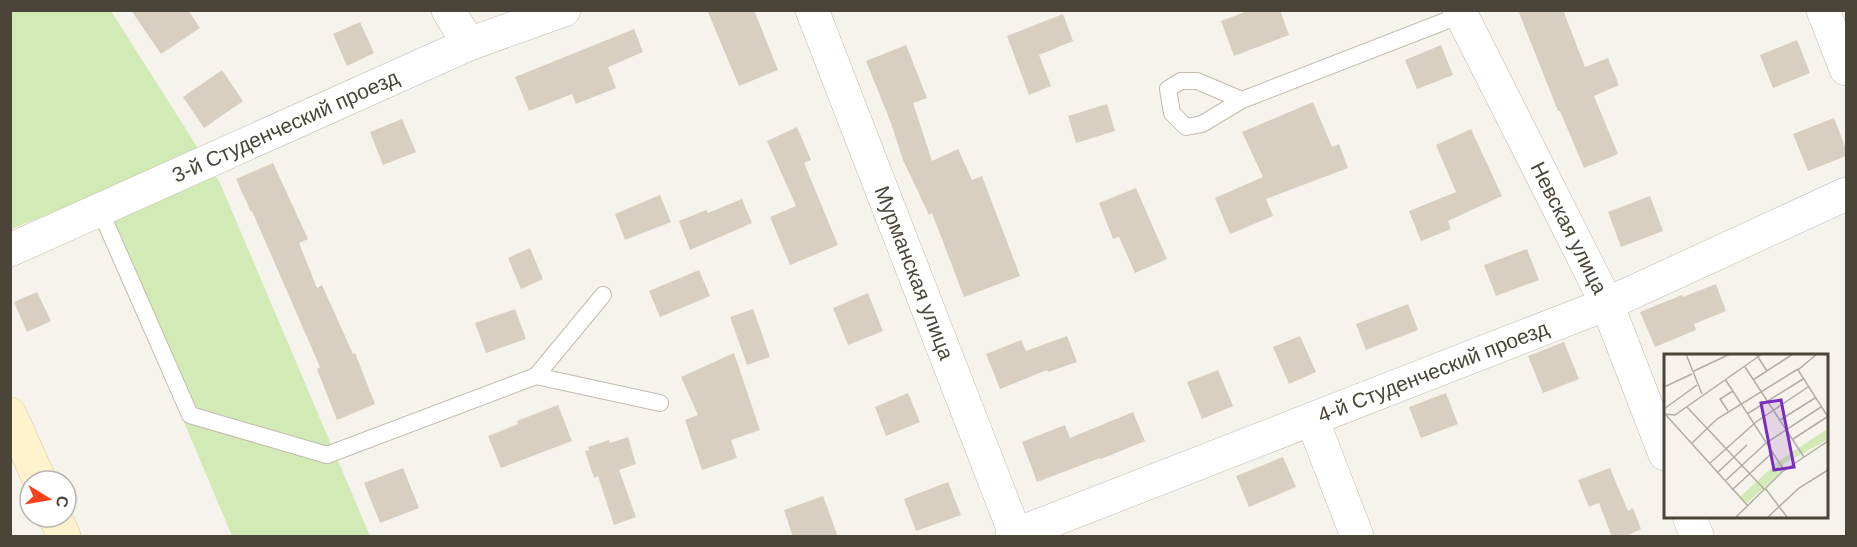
<svg xmlns="http://www.w3.org/2000/svg" width="1857" height="547" font-family="Arial,sans-serif">
  <style>
    .green { fill: #d2eab5 }
    .building { fill: #d8cfc1 }
    .lines { fill: none; stroke-linecap: round; stroke-linejoin: round }
    .lane-casing { stroke: #c2bbae; stroke-width: 18 }
    .street-casing { stroke: #c2bbae; stroke-width: 34 }
    .secondary-casing { stroke: #d6c79b; stroke-width: 34 }
    .lane { stroke: #fff; stroke-width: 16 }
    .street { stroke: #fff; stroke-width: 33 }
    .secondary { stroke: #fff3cd; stroke-width: 33 }
    .labels { text-anchor: middle; stroke-width: 4.5; stroke-linejoin: round; paint-order: stroke }
    .street-label { font-size: 21px; fill: #4b4439; stroke: #fff }
    .inset-road { fill: none; stroke: #b2ada4; stroke-width: 1.5 }
    .view { fill: #7b2cbf; fill-opacity: 0.15; stroke: #7b2cbf; stroke-width: 3 }
    .inset-edge { fill: none; stroke: #4b4439; stroke-width: 3 }
  </style>
  <rect width="100%" height="100%" fill="#f6f3ec"/>
  <!-- green -->
  <path class="green" d="M 11,11 L 111,11 L 220,183 L 370,536 L 232,536 L 118,265 L 82,201 L 11,229 Z"/>
  <!-- building -->
  <path class="building" d="M 131,10 L 188,10 L 200,28 L 161,54 Z
    M 707,10 L 754,10 L 778,70 L 739,86 Z
    M 1250,10 L 1280,10 L 1289,35 L 1234,56 L 1221,21 Z
    M 1518,10 L 1563,10 L 1585,67 L 1608,58 L 1619,85 L 1594,96 L 1618,154 L 1584,168 L 1560,111 L 1558,111 Z
    M 1063,14 L 1073,41 L 1039,55 L 1051,86 L 1029,95 L 1007,36 Z
    M 360,22 L 374,53 L 347,66 L 333,34 Z
    M 634,29 L 643,52 L 608,67 L 616,88 L 576,104 L 572,94 L 529,111 L 515,77 Z
    M 1797,40 L 1810,73 L 1773,88 L 1760,55 Z
    M 906,45 L 927,98 L 913,103 L 932,161 L 958,149 L 972,180 L 982,176 L 1020,276 L 964,297 L 932,213 L 929,215 L 903,160 L 891,123 L 866,61 Z
    M 1441,45 L 1453,75 L 1417,89 L 1405,60 Z
    M 222,70 L 243,101 L 204,128 L 183,97 Z
    M 1313,102 L 1332,147 L 1339,144 L 1348,168 L 1266,199 L 1273,216 L 1230,234 L 1215,198 L 1263,177 L 1242,132 Z
    M 1107,104 L 1115,131 L 1076,143 L 1068,116 Z
    M 1834,118 L 1846,149 L 1846,156 L 1808,171 L 1793,134 Z
    M 402,119 L 416,152 L 383,165 L 370,132 Z
    M 797,127 L 811,160 L 804,163 L 838,245 L 790,265 L 770,217 L 796,206 L 767,141 Z
    M 1471,129 L 1502,196 L 1448,221 L 1451,229 L 1421,241 L 1409,211 L 1456,192 L 1436,145 Z
    M 273,163 L 308,239 L 299,243 L 317,288 L 322,285 L 353,354 L 355,353 L 375,404 L 337,420 L 317,369 L 320,367 L 252,211 L 251,212 L 236,179 Z
    M 1136,188 L 1167,259 L 1135,273 L 1119,237 L 1113,239 L 1099,203 Z
    M 660,195 L 671,222 L 625,240 L 615,214 Z
    M 1650,196 L 1663,231 L 1621,247 L 1608,212 Z
    M 742,199 L 752,223 L 690,250 L 679,221 L 706,210 L 708,213 Z
    M 530,248 L 543,279 L 521,289 L 508,258 Z
    M 1527,249 L 1539,280 L 1496,296 L 1484,265 Z
    M 699,270 L 710,296 L 660,317 L 649,291 Z
    M 1716,284 L 1726,311 L 1694,324 L 1696,330 L 1655,347 L 1640,312 L 1682,295 L 1683,297 Z
    M 37,292 L 51,321 L 27,332 L 14,302 Z
    M 868,293 L 883,331 L 848,345 L 833,308 Z
    M 1408,304 L 1418,330 L 1366,350 L 1356,324 Z
    M 515,309 L 526,339 L 486,353 L 475,323 Z
    M 753,309 L 770,357 L 747,365 L 730,317 Z
    M 1067,336 L 1077,362 L 1048,372 L 1047,370 L 1000,389 L 986,354 L 1021,340 L 1026,351 Z
    M 1300,336 L 1316,372 L 1289,384 L 1273,347 Z
    M 1564,342 L 1579,379 L 1543,393 L 1528,356 Z
    M 734,353 L 760,430 L 731,440 L 737,458 L 702,470 L 685,420 L 698,415 L 681,377 Z
    M 1218,370 L 1233,406 L 1202,419 L 1187,382 Z
    M 908,393 L 920,422 L 886,436 L 875,407 Z
    M 1446,393 L 1458,424 L 1421,438 L 1409,407 Z
    M 558,405 L 572,441 L 501,468 L 488,436 L 518,424 L 517,421 Z
    M 1133,412 L 1145,441 L 1101,459 L 1100,458 L 1037,482 L 1022,442 L 1065,425 L 1070,438 Z
    M 628,437 L 636,464 L 619,470 L 636,517 L 614,525 L 598,476 L 594,478 L 585,451 L 589,450 L 588,447 L 609,440 L 610,443 Z
    M 1283,457 L 1296,487 L 1249,507 L 1236,476 Z
    M 403,468 L 419,508 L 380,523 L 364,483 Z
    M 1610,468 L 1628,511 L 1633,508 L 1641,529 L 1624,537 L 1612,537 L 1599,503 L 1589,507 L 1578,480 Z
    M 948,482 L 961,515 L 916,531 L 904,499 Z
    M 823,496 L 838,537 L 793,537 L 784,510 Z"/>
  <g class="lines">
    <defs>
      <path id="lane" d="M 1242,100 L 1202,124 L 1186,127 L 1172,113 L 1168,89 L 1181,81 L 1197,81 L 1242,100 L 1461,15
        M 100,210 L 190,415 L 327,455 L 536,376 L 660,403
        M 536,376 L 603,295"/>
      <g id="street">
        <path d="M 448,10 L 469,44"/>
        <path id="s1" d="M 812,10 L 1016,536"/>
        <path id="s2" d="M 1459,10 L 1607,304 L 1665,454"/>
        <path d="M 1823,10 L 1846,69"/>
        <path id="s3" d="M 10,250 L 469,44 L 564,10"/>
        <path d="M 1312,419 L 1357,536"/>
        <path d="M 1689,516 L 1697,536"/>
        <path id="s4" d="M 1012,536 L 1607,304 L 1846,194"/>
      </g>
      <path id="secondary" d="M 10,414 L 40,481
        M 55,517 L 64,536"/>
    </defs>
    <!-- lane casing -->
    <use href="#lane" class="lane-casing"/>
    <!-- street casing -->
    <use href="#street" class="street-casing"/>
    <!-- secondary casing -->
    <use href="#secondary" class="secondary-casing"/>
    <!-- lane -->
    <use href="#lane" class="lane"/>
    <!-- street -->
    <use href="#street" class="street"/>
    <!-- secondary -->
    <use href="#secondary" class="secondary"/>
  </g>
  <g class="labels">
    <!-- street labels -->
    <g class="street-label">
      <text dy="7" stroke="none"><textPath href="#s3" startOffset="302">3-й Студенческий проезд</textPath></text>
      <text dy="7" stroke="none"><textPath href="#s2" startOffset="244">Невская улица</textPath></text>
      <text dy="7" stroke="none"><textPath href="#s1" startOffset="282">Мурманская улица</textPath></text>
      <text dy="7" stroke="none"><textPath href="#s4" startOffset="452">4-й Студенческий проезд</textPath></text>
    </g>
  </g>
  <!-- overview -->
  <g transform="translate(1664 354)">
    <rect width="164" height="164" fill="#f6f3ec"/>
    <path d="M 163,75 L 163,86 L 119,110 L 119,116 L 83,149 L 76,143 L 115,107 Z" fill="#d2eab5"/>
    <path class="inset-road" d="M 22,0 L 38,40M 92,0 L 103,17M 153,0 L 134,16 L 164,63M 81,13 L 140,103M 30,17 L 66,0M 61,25 L 120,116M 89,26 L 129,0M 0,33 L 28,20M 23,53 L 100,135M 0,55 L 33,31M 64,57 L 56,45 L 69,37M 0,60 L 11,61 L 98,0M 83,60 L 139,25M 2,61 L 84,152M 116,66 L 151,44M 129,85 L 163,63M 27,90 L 53,65 L 134,15M 45,110 L 92,68 L 144,33M 53,119 L 83,91M 61,127 L 102,89 L 157,53M 101,134 L 123,163M 68,136 L 108,99M 72,163 L 118,118 L 164,87M 104,163 L 135,134 L 164,116"/>
    <path class="view" d="M 117,46 L 130,113 L 110,116 L 97,49 Z"/>
    <rect width="164" height="164" class="inset-edge"/>
  </g>
  <!-- border -->
  <rect width="1857" height="547" fill="none" stroke="#4b4439" stroke-width="24"/>
  <!-- north arrow -->
  <g transform="translate(48 499) rotate(101)"><circle r="28" fill="#ffffff" stroke="#b7b4b0" stroke-width="1.5"/>
  <path d="M0-4.5L10 22L0 15L-10 22Z" fill="#fc3f1d"/>
  <text y="-9" font-size="16" font-weight="bold" text-anchor="middle" fill="#4b4439">С</text>
  </g>
</svg>
